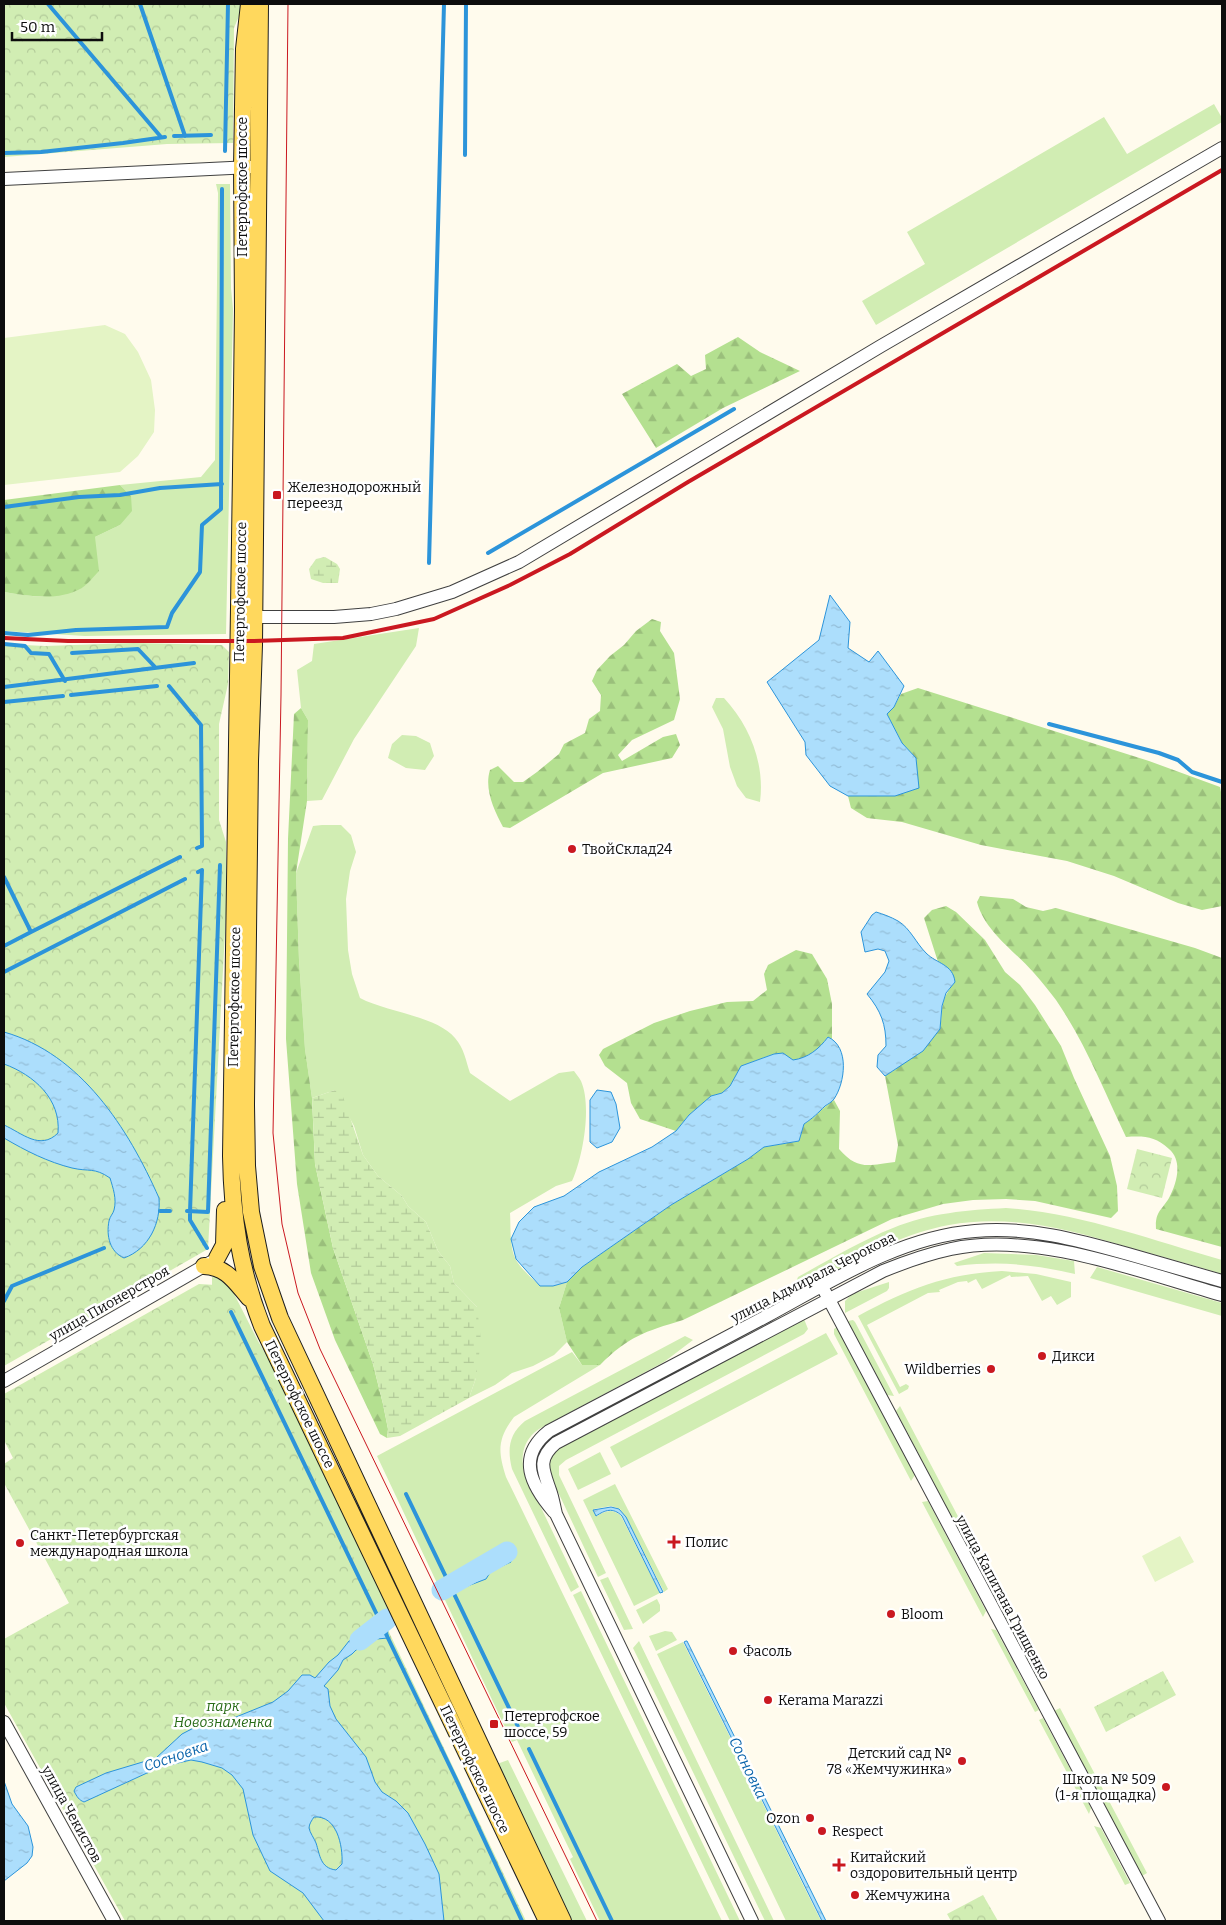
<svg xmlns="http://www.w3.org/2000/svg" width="1226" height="1925" font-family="Bitter,serif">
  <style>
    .grass { fill: #d1edb3 }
    .forest { fill: url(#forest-firs) }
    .wetland { fill: url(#wetland-marsh) }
    .park { fill: url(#park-crowns) }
    .pitch { fill: #e4f4c5 }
    .water { fill: url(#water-ripples); stroke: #2c94da; fill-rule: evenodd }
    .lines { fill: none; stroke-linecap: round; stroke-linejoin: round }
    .stream { stroke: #2c94da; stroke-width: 4 }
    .river { stroke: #acdefc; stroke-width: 21 }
    .minor-casing { stroke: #404040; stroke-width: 14 }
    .major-casing { stroke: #1e1e1e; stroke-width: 18 }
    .minor { stroke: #fff; stroke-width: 12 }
    .major { stroke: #ffd85d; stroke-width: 16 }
    .tram { stroke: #ca1820; stroke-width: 1 }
    .rail { stroke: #ca1820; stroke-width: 4 }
    .poi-dot { fill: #ca1820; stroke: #fff; stroke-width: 2 }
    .labels { text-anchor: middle; stroke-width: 5; stroke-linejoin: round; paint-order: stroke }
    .street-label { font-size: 14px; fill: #0d0d0d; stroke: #fff }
    .poi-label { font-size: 14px; fill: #0d0d0d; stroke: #fff; text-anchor: start }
    .park-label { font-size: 14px; font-style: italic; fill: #286b17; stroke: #fff }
    .water-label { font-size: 15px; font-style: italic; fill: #0a64ab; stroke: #fff }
  </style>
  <defs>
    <pattern id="forest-firs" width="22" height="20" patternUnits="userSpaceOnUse" patternTransform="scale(1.25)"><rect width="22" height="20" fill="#b4e090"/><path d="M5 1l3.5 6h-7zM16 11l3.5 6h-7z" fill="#9abf7b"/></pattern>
    <pattern id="wetland-marsh" width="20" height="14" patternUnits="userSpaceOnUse" patternTransform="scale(1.25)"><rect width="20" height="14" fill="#d1edb3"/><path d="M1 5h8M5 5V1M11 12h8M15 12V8" fill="none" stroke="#b2ca99"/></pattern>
    <pattern id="park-crowns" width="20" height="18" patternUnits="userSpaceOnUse" patternTransform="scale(1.25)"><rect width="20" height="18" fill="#d1edb3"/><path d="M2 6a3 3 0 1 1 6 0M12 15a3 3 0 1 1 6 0" fill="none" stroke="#b2ca99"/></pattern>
    <pattern id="water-ripples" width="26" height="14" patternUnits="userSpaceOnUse" patternTransform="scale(1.25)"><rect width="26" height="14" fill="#acdefc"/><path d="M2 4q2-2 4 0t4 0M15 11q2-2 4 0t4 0" fill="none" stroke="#93bdd7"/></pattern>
  </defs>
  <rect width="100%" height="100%" fill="#fffbed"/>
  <!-- grass -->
  <path class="grass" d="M 1214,104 L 1222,118 L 1222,122 L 876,325 L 862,301 L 925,264 L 907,232 L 1104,117 L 1127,154 Z
    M 216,184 L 230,184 L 231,288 L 233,309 L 226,634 L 85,636 L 4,631 L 4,592 C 38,597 49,601 83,587 L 95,537 L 120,525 L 131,496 L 120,485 L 201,477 L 215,460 L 218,193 Z
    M 419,628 L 416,646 L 354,739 L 322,800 L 307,801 L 308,720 L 301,708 L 297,670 L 312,661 L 314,644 Z
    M 716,698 L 724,698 C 750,726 765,764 760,802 L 746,798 L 737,786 L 730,767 L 723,729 L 712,707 Z
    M 402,735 L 416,736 L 430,743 L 434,756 L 425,770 L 406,768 L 388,758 L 392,744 Z
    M 322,825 L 341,825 L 351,835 L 356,852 L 350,871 L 346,899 L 348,950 L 352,974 L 360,998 C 386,1012 437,1016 455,1038 C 464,1048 466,1061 470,1073 L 510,1101 L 559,1073 L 574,1071 C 576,1074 579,1077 581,1081 C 592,1106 583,1157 572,1181 L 556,1186 L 510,1213 C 511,1227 509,1247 516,1260 C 522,1270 532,1278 540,1286 L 553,1286 L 567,1282 L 559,1308 L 567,1342 L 554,1355 L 533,1366 L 512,1373 L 495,1385 L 469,1398 L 476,1378 L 477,1307 L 454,1283 L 450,1266 L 438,1251 L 426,1222 L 408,1206 L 402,1196 L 378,1176 L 363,1155 L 354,1126 L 335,1090 L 312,1098 L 305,1049 L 299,960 L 296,873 L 313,826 Z
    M 1006,1208 C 1080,1213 1151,1240 1222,1260 L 1222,1274 C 1189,1264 1157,1255 1124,1246 C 1067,1229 1009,1214 949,1225 C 895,1235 848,1264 800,1290 L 796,1282 L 798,1277 C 829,1260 860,1241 893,1228 C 929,1213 968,1210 1006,1208 Z
    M 984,1253 L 1036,1255 L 1074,1261 L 1075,1274 C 1033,1264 999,1261 957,1266 L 954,1263 Z
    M 1097,1267 L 1222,1303 L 1222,1316 L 1090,1278 Z
    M 1002,1271 L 1036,1274 L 1071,1282 L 1071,1297 L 1057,1305 L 1051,1296 L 1042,1301 L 1028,1276 L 1011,1277 L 1010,1275 L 982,1289 L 976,1279 L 968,1283 L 967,1281 L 958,1282 L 939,1290 L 940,1292 L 928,1293 L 867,1325 L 900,1387 L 906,1384 L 909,1386 L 908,1389 L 899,1394 L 858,1316 C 908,1289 945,1274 1002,1271 Z
    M 218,1274 L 228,1282 L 258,1341 L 285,1388 L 395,1617 L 383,1623 L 212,1304 L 212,1277 Z
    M 889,1282 L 889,1288 L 887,1291 L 845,1313 L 845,1301 L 852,1294 Z
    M 804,1319 L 808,1329 L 804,1334 L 566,1460 L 559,1466 L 559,1475 L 606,1573 L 598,1577 L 551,1477 C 549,1464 549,1456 560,1448 Z
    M 853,1320 L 855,1322 L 894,1396 L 887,1395 L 848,1321 Z
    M 837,1327 L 915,1475 L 911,1481 L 834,1334 L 834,1329 Z
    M 826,1333 L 838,1354 L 621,1468 L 610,1447 Z
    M 685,1336 L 693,1340 L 664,1362 L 539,1429 C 524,1439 520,1455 524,1472 L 579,1587 L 571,1592 L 512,1469 C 507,1449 509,1434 525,1421 Z
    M 572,1352 L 582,1365 L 600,1365 L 514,1417 C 497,1439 498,1452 506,1477 L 722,1921 L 600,1921 L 570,1859 L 573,1857 L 517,1740 L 512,1742 L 377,1456 Z
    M 900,1406 L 983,1564 L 976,1563 L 896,1411 Z
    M 600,1452 L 611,1474 L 578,1490 L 568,1469 Z
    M 615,1484 L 668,1589 L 664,1592 L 630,1525 L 620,1509 L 611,1506 L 594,1509 L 593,1510 L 597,1516 C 605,1511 613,1508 621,1516 L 660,1593 L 634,1606 L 583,1500 Z
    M 928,1501 L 986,1611 L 983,1617 L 922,1502 Z
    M 988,1574 L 1044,1678 L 1038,1680 L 985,1579 Z
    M 608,1577 L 633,1629 L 624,1630 L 600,1580 Z
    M 581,1591 L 740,1921 L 730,1921 L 573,1595 Z
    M 657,1599 L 660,1605 L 660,1611 L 643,1624 L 636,1610 Z
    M 991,1629 L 996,1630 L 1039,1710 L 1035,1712 Z
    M 665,1631 L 672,1632 L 677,1640 L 656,1651 L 649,1636 Z
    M 639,1641 L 774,1921 L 765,1921 L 633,1648 Z
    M 683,1642 L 821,1921 L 786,1921 L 657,1654 Z
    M 1060,1708 L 1147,1873 L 1142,1876 L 1054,1711 Z
    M 1043,1718 L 1091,1808 L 1089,1814 L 1039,1720 Z
    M 508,1760 L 587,1921 L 572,1921 L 497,1764 Z
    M 1094,1826 L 1101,1828 L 1130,1883 L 1125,1885 Z"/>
  <!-- forest -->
  <path class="forest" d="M 738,337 L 760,352 L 800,371 L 723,408 L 656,448 L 622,394 L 677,364 L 691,376 L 706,369 L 705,355 Z
    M 120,485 L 131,496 L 132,511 L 120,525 L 95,537 L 99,571 C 94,576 88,584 82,588 C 56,602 31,596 4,592 L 4,500 Z
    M 652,619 L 661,622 L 660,631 L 674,653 L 680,699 L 674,720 L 632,740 L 618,755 L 622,761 L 663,737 L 676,734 L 680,745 L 672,758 L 603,773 L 510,828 L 503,827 C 494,810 484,789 490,770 L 498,766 L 514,782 L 523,782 L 537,772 L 559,754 L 564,744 L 585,733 L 589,719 L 600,711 L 601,695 L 592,681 L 597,670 L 610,656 L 624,645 L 636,631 Z
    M 918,688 L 1149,761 L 1220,787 L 1222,797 L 1222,906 L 1202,910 L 1178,903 L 1114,876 L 1067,861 L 981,845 L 902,822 L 867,818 L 851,808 L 848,796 L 873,796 L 916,758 L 902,743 L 887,714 L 894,707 L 901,694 Z
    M 301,708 L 308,720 L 307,801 L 296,873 L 299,960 L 305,1049 L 312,1098 L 315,1164 L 333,1248 L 373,1364 L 383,1404 L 388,1429 L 387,1438 L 380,1434 L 335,1340 L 311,1273 L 297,1184 L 286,1039 L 288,839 L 294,714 Z
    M 980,896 L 1013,899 L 1026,907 L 1043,911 L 1056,908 L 1195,948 L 1222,958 L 1222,1247 L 1156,1229 C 1155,1212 1161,1211 1169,1198 C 1177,1183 1183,1161 1169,1149 C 1155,1136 1144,1136 1126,1137 C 1104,1091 1085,1042 1056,1000 C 1049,991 1042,982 1034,973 C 1015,951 985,932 977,902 Z
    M 946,906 L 956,912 L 985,940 L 1005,972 L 1020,985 L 1035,1005 L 1061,1046 L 1074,1078 L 1110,1156 L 1117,1186 L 1118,1211 L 1111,1218 L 1035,1201 L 1006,1199 L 973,1200 L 943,1204 L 892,1219 L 683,1320 C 644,1332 629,1336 600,1365 L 582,1365 L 567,1342 L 559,1308 L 567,1282 L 582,1267 L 671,1205 L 748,1159 L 764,1147 L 799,1141 L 804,1124 C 816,1117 823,1107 834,1100 L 840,1111 L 839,1149 C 858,1171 869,1165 895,1162 L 898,1145 L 885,1076 L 896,1069 L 941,1022 C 942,1004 943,996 955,982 L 946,966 L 938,962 L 924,918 L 932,910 Z
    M 796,950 L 812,954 L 827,979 L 832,1004 L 832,1039 L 828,1037 L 817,1050 L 802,1059 L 793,1060 L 774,1054 L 741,1066 L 730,1086 L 722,1093 L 711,1096 L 689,1115 L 676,1131 L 640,1119 L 631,1103 L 627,1083 L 605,1066 L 599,1055 L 603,1049 L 654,1023 L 690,1011 L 727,1002 L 753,1001 L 767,990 L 764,974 L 768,965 Z"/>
  <!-- wetland -->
  <path class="wetland" d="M 325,557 L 337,564 L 340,569 L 338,583 L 323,583 L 311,579 L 309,569 L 316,559 Z
    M 335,1090 L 343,1097 L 363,1155 L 378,1176 L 402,1196 L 408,1206 L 426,1222 L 438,1251 L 450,1266 L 454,1283 L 477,1307 L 481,1340 L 476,1378 L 469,1398 L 400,1436 L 387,1438 L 388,1429 L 383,1404 L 373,1364 L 333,1248 L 315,1164 L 312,1098 Z"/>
  <!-- park -->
  <path class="park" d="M 4,4 L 244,4 L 234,28 L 233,143 L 167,144 L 4,157 Z
    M 133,643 L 222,645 L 229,652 L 228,684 L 219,724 L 219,820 L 226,842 L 226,914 L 208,1249 L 4,1366 L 4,644 L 45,646 Z
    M 1137,1149 L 1172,1158 L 1162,1198 L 1127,1189 Z
    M 199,1284 L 216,1285 L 224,1291 L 241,1320 L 526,1921 L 125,1921 L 4,1703 L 4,1639 L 69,1603 L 4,1483 L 4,1464 L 13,1458 L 4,1440 L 4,1394 Z
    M 1163,1671 L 1176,1695 L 1106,1732 L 1094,1707 Z
    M 983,1895 L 998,1921 L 951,1921 L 947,1914 Z"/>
  <!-- pitch -->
  <path class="pitch" d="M 105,325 L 125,334 L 138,352 L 151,380 L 155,410 L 154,432 L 138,456 L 120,472 L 4,485 L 4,338 Z
    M 1180,1536 L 1194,1562 L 1155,1582 L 1142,1556 Z"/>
  <!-- water -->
  <path class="water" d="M 830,595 L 850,622 L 848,648 L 869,662 L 878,651 L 904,686 L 894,707 L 887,714 L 902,743 L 916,758 L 919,788 L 895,796 L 848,796 L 830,786 L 806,755 L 805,742 L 767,682 L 819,640 Z
    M 876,912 C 883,914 891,917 898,921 C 910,928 916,943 926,953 C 937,964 953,964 955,982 L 946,993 L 942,1006 L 940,1029 L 923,1051 L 885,1076 L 877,1067 L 878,1055 L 886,1046 C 886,1024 881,1011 867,994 L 885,972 L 889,961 L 885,951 L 878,949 L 865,952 L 861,932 L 872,915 Z
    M 4,1032 C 81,1054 128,1128 159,1198 C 161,1223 149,1249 124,1258 C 110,1252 106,1236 109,1221 C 110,1216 113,1214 114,1210 C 117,1199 113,1188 110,1178 C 94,1167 89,1172 72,1168 C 48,1162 26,1151 4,1138 L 4,1125 C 22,1133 40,1151 58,1133 C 61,1099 34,1075 4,1064 Z
    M 828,1037 C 850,1047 845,1083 834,1099 C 832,1102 828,1104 825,1106 C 818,1113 813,1118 804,1124 L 799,1141 L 764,1147 L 748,1159 L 671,1205 L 582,1267 L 567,1282 L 553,1286 L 540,1286 L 516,1259 L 511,1239 L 519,1222 L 534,1207 L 564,1196 L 599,1172 L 652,1147 L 676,1131 L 689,1115 L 711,1096 L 722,1093 L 730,1086 L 741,1066 L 774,1054 L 783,1053 L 793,1060 C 808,1058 819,1049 828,1037 Z
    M 597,1090 L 611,1092 L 616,1104 L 620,1128 L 612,1142 L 597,1148 L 590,1142 L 590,1100 Z
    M 611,1507 L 619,1509 L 626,1517 L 663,1592 L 660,1593 L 622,1516 C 613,1507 605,1510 596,1516 L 593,1510 Z
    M 508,1553 L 511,1562 L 491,1571 L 486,1579 L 465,1587 L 453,1593 L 449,1585 L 474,1572 L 480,1571 L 482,1567 L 486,1569 L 502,1560 L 506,1561 L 508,1559 L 506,1554 Z
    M 378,1617 L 383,1623 L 387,1619 L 388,1638 L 377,1639 L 356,1650 L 352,1654 L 343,1660 L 338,1670 L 324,1686 L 328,1689 L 330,1706 L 336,1719 L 366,1757 L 375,1782 L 382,1792 L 396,1801 L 408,1813 L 425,1844 L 439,1874 L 444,1921 L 324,1921 L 303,1893 L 270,1871 L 253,1835 L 243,1789 L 232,1775 L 222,1768 L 202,1762 L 191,1760 L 160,1767 L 84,1802 C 79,1800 77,1797 74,1791 L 76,1787 L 106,1773 L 156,1758 L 182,1734 L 203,1723 L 236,1717 L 273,1702 L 288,1691 L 302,1675 L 310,1675 L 315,1678 L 329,1662 L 338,1655 L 349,1641 L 369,1631 ZM 314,1817 C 337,1815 343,1846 342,1864 L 336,1870 C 320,1868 320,1855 316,1843 C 314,1838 310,1833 309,1828 C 309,1824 312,1820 314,1817 Z
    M 686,1641 L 687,1641 L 826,1921 L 822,1921 L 684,1642 Z
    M 4,1781 L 12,1804 L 28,1826 L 33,1847 L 32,1856 L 27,1863 L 4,1881 Z"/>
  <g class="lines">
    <!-- stream -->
    <path class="stream" d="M 48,4 L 161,137
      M 140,4 L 185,136
      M 174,136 L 211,135
      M 225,151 L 228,4
      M 4,153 L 41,152 L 123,143 L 165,137
      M 465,155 L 466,4
      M 4,507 L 79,497 L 120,495 L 160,488 L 222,484
      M 488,553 L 734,409
      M 429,563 L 444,4
      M 4,633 L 28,635 L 76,630 L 167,627 L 172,613 L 200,572 L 202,525 L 221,509 L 222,189
      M 4,644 L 25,646 L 31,653 L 49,654 L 65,681
      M 72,653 L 138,649 L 155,667
      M 169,686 L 201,725 L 202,846 L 197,848
      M 4,687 L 194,663
      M 71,695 L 157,686
      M 4,702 L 63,696
      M 1049,724 L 1159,753 L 1178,760 L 1192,772 L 1222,782
      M 198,872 L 202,870 L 190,1212 L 190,1220 L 207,1248
      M 4,877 L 31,932 L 180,857
      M 4,946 L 31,932
      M 4,972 L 185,879
      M 160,1211 L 170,1211
      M 187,1211 L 208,1212 L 220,865
      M 4,1301 L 12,1286 L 104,1248
      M 231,1312 L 380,1621
      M 406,1494 L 522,1735
      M 386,1634 L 456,1779 L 522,1921
      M 529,1749 L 612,1921"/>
    <!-- river -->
    <path class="river" d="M 442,1590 L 507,1552
      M 360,1640 L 387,1619"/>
    <defs>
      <path id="minor" d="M 4,179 L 251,167
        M 247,617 L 334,617 L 371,614 L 396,609 L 452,592 L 519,562 L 881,346 L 1222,148
        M 825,1292 L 1159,1921
        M 4,1381 L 211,1262
        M 554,1512 C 531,1485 516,1457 549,1431 C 622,1393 694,1354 767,1316 C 832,1281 899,1237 975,1231 C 1027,1226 1078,1240 1128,1254 C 1159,1263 1191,1272 1222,1281
        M 4,1722 L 114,1921
        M 752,1921 L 556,1514 C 554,1506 553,1498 550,1490 C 543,1470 537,1459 556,1443 L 883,1271 C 905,1262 928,1254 951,1249 C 1037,1231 1140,1272 1222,1295"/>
      <path id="major" d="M 249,4 L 244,49 L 242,167 L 243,309 L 241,471 L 231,1156 C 232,1216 240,1270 262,1326 L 547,1921
        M 260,4 L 254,645 L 250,761 L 246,1105 L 247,1166 L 251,1212 L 262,1266 L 280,1318 L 563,1921
        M 217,1258 L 224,1245 L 225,1210
        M 204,1266 C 227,1267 235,1282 249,1298"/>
    </defs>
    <!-- minor casing -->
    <use href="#minor" class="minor-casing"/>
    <!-- major casing -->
    <use href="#major" class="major-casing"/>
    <!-- minor -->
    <use href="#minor" class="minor"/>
    <!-- major -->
    <use href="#major" class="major"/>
    <!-- tram -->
    <path class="tram" d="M 288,4 L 281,695 L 273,1133 L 282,1224 L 298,1293 L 320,1349 L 597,1921"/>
    <!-- rail -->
    <path class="rail" d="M 4,638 L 68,641 L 254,641 L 343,638 L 434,619 L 510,585 L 570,554 L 688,482 L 1222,170"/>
  </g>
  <!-- markers -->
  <g class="poi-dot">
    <rect x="272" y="490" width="10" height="10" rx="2.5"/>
    <circle cx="572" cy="849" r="5"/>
    <circle cx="1042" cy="1356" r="5"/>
    <circle cx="991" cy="1369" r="5"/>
    <path d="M671.5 1534.5h5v5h5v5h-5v5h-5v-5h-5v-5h5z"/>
    <circle cx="20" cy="1543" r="5"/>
    <circle cx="891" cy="1614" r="5"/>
    <circle cx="733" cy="1651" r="5"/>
    <circle cx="768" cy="1700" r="5"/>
    <rect x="489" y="1719" width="10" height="10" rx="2.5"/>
    <circle cx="962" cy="1761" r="5"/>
    <circle cx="1166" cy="1787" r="5"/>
    <circle cx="810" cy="1818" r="5"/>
    <circle cx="822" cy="1831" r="5"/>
    <path d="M836.5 1857.5h5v5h5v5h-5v5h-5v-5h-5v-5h5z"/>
    <circle cx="855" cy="1895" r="5"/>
  </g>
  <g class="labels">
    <!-- street labels -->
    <g class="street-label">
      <text transform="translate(242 187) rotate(-90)" y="5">Петергофское шоссе</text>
      <text transform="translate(240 592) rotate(-89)" y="5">Петергофское шоссе</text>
      <text transform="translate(234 997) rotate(-89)" y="5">Петергофское шоссе</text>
      <text transform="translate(813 1277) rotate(-27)" y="5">улица Адмирала Черокова</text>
      <text transform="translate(109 1303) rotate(-30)" y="5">улица Пионерстроя</text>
      <text transform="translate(300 1404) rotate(64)" y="5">Петергофское шоссе</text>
      <text transform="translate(1003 1597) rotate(62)" y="5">улица Капитана Грищенко</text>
      <text transform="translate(475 1769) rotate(64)" y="5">Петергофское шоссе</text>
      <text transform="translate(72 1814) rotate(61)" y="5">улица Чекистов</text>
    </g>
    <!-- poi labels -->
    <g class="poi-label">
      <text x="287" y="492">Железнодорожный<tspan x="287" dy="16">переезд</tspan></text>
      <text x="582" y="854">ТвойСклад24</text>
      <text x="1052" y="1361">Дикси</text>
      <text x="981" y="1374" text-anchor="end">Wildberries</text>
      <text x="30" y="1540">Санкт-Петербургская<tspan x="30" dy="16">международная школа</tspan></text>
      <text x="685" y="1547">Полис</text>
      <text x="901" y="1619">Bloom</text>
      <text x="743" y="1656">Фасоль</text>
      <text x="778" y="1705">Kerama Marazzi</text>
      <text x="504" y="1721">Петергофское<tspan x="504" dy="16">шоссе, 59</tspan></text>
      <text x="952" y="1758" text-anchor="end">Детский сад №<tspan x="952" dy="16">78 «Жемчужинка»</tspan></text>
      <text x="1156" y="1784" text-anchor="end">Школа № 509<tspan x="1156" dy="16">(1-я площадка)</tspan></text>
      <text x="800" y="1823" text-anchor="end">Ozon</text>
      <text x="832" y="1836">Respect</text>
      <text x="850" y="1862">Китайский<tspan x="850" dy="16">оздоровительный центр</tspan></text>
      <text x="865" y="1900">Жемчужина</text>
    </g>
    <!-- park labels -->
    <g class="park-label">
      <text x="223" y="1711">парк<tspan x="223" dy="16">Новознаменка</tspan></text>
    </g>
    <!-- water labels -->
    <g class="water-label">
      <text transform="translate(176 1756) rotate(-19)" y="5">Сосновка</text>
      <text transform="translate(748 1768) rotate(64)" y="5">Сосновка</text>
    </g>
  </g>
  <!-- border -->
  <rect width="1226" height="1925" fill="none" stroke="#0d0d0d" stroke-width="10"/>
  <!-- scale -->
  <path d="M12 32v8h90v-8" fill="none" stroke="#0d0d0d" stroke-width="2.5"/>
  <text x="20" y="32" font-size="15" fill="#0d0d0d" stroke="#ffffff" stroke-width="4" paint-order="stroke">50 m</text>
</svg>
